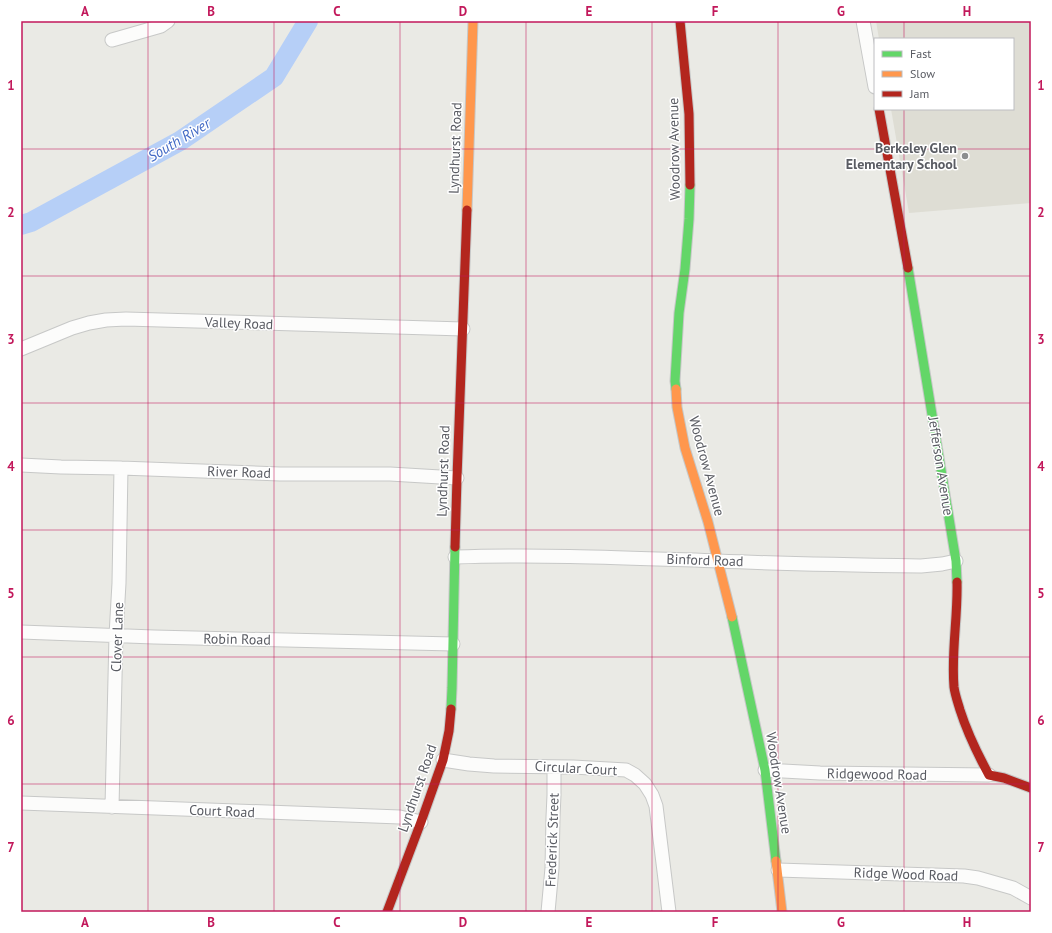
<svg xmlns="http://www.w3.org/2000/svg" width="1052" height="933" font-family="'PT Sans',sans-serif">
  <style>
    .education { fill: #deddd4 }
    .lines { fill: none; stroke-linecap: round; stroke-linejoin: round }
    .river { stroke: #b6cff7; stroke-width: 20 }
    .street-casing { stroke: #c7c8c7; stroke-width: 15 }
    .fast-casing { stroke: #c6c7c7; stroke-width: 11 }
    .slow-casing { stroke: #c6c7c7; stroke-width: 11 }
    .jam-casing { stroke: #c6c7c7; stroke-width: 11 }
    .street { stroke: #fcfcfb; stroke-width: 13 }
    .fast { stroke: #63d668; stroke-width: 9 }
    .slow { stroke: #ff974d; stroke-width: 9 }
    .jam { stroke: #b3261e; stroke-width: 9 }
    .grid { fill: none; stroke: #c2185b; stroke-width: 1; stroke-opacity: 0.55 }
    .poi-dot { fill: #8c8e90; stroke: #fff; stroke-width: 1.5 }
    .labels { text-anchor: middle; stroke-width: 3; stroke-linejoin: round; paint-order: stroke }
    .street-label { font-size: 14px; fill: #5a5c63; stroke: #fff }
    .poi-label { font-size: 14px; font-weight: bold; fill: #5a5c63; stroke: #fff; text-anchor: end }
    .water-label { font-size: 15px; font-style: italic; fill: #4169c5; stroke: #fff }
    .neatline { fill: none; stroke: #c2185b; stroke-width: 1.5 }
    .grid-label { font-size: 13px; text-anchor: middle; font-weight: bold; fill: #c2185b }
  </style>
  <rect width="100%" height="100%" fill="#eaeae5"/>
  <!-- education -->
  <path class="education" d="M 876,21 L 1031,21 L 1031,203 L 909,213 L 891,109 L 1013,109 L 1013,39 L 879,39 Z"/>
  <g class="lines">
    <!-- river -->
    <path class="river" d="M 21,225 L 31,222 L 180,141 L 274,77 L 308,21"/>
    <defs>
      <path id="street" d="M 863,21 L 875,87
        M 112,40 L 161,26 L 168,21
        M 21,349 L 72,328 L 89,323 L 106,320 L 126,319 L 463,329
        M 21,465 L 61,467 L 121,468 L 280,474 L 390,474 L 457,478
        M 455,557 C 542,554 630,558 718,561 C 786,564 853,565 921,566 L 942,564 L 956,561
        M 21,632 L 154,637 L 453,644
        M 443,760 L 469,764 L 494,766 L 573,767 L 626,770 L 635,775 L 645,784 L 652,795 L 656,806 L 669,912
        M 765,770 L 820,773 L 989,775
        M 21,803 L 400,817 L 421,822
        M 112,807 L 116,635 L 119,583 L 121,468
        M 778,870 L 964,876 L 978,878 L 1013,888 L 1031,898
        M 548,912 L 552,868 L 553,817 L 554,795 L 554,767"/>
      <path id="fast" d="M 908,268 L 956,561 L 957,582
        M 676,389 L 675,381 L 679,313 L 685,269 L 689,219 L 690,185
        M 732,617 L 765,770 L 776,861
        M 451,709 L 452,688 L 455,547"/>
      <path id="slow" d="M 467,210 L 473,21
        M 676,389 L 677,407 L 685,448 L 708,522 L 732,617
        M 776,861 L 782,912"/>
      <path id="jam" d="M 680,21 L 689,114 L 690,185
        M 879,109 L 908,268
        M 455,547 L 457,478 L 467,210
        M 957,582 C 958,617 951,652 954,687 C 955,695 958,703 960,710 C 968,735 977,753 989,775 L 1004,778 L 1031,788
        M 387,912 L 421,822 L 443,760 L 449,731 L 451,709"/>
    </defs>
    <!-- street casing -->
    <use href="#street" class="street-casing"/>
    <!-- fast casing -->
    <use href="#fast" class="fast-casing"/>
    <!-- slow casing -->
    <use href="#slow" class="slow-casing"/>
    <!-- jam casing -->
    <use href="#jam" class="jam-casing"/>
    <!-- street -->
    <use href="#street" class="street"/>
    <!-- fast -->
    <use href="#fast" class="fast"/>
    <!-- slow -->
    <use href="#slow" class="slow"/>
    <!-- jam -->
    <use href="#jam" class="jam"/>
  </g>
  <!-- grid -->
  <path class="grid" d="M 148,21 L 148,912M 274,21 L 274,912M 400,21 L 400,912M 526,21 L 526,912M 652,21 L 652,912M 778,21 L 778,912M 904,21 L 904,39M 904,109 L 904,912M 21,149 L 1031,149M 21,276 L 1031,276M 21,403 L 1031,403M 21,530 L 1031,530M 21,657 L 1031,657M 21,784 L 1031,784"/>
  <!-- markers -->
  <circle class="poi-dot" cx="965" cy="156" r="4"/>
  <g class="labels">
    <!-- street labels -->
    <g class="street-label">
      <text transform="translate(455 148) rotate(-88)" y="5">Lyndhurst Road</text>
      <text transform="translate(674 149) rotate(-91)" y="5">Woodrow Avenue</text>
      <text transform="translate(239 323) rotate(2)" y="5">Valley Road</text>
      <text transform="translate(707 466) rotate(75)" y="5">Woodrow Avenue</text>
      <text transform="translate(941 466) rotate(81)" y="5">Jefferson Avenue</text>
      <text transform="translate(443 471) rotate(-88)" y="5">Lyndhurst Road</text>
      <text transform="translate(239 472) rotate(2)" y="5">River Road</text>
      <text transform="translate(705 560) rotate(2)" y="5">Binford Road</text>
      <text transform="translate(117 637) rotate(-88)" y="5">Clover Lane</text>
      <text transform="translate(237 639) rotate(1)" y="5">Robin Road</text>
      <text transform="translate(576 768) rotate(3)" y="5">Circular Court</text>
      <text transform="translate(877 774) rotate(1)" y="5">Ridgewood Road</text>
      <text transform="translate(779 783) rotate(81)" y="5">Woodrow Avenue</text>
      <text transform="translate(417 788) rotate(-71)" y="5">Lyndhurst Road</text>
      <text transform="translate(222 811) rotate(2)" y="5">Court Road</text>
      <text transform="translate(552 840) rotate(-88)" y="5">Frederick Street</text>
      <text transform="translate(906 874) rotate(2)" y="5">Ridge Wood Road</text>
    </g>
    <!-- poi labels -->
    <g class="poi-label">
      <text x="957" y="153">Berkeley Glen<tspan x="957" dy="16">Elementary School</tspan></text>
    </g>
    <!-- water labels -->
    <g class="water-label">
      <text transform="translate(179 140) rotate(-31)" y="5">South River</text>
    </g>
  </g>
  <!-- border -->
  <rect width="1052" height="933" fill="none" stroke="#ffffff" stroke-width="44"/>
  <!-- legend -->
  <rect x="874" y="38" width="140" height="72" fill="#ffffff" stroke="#bdbec1"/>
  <rect x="882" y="51" width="20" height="6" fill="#63d668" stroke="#bdbec1"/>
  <text x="910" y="58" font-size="12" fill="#5a5c63">Fast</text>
  <rect x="882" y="71" width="20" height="6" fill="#ff974d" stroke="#bdbec1"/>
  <text x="910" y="78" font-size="12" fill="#5a5c63">Slow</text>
  <rect x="882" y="91" width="20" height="6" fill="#b3261e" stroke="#bdbec1"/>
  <text x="910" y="98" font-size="12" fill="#5a5c63">Jam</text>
  <rect x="22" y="22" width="1008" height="889" class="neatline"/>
  <g class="grid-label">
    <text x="85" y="16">A</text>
    <text x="211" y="16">B</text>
    <text x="337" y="16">C</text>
    <text x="463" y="16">D</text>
    <text x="589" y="16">E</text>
    <text x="715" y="16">F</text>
    <text x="841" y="16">G</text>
    <text x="967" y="16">H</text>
    <text x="11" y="90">1</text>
    <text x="1041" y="90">1</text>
    <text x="11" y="217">2</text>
    <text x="1041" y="217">2</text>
    <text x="11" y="344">3</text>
    <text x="1041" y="344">3</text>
    <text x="11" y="471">4</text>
    <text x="1041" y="471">4</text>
    <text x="11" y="598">5</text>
    <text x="1041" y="598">5</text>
    <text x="11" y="725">6</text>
    <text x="1041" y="725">6</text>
    <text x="11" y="852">7</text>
    <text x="1041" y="852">7</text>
    <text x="85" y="927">A</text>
    <text x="211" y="927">B</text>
    <text x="337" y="927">C</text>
    <text x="463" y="927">D</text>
    <text x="589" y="927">E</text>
    <text x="715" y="927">F</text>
    <text x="841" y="927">G</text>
    <text x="967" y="927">H</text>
  </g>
</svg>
